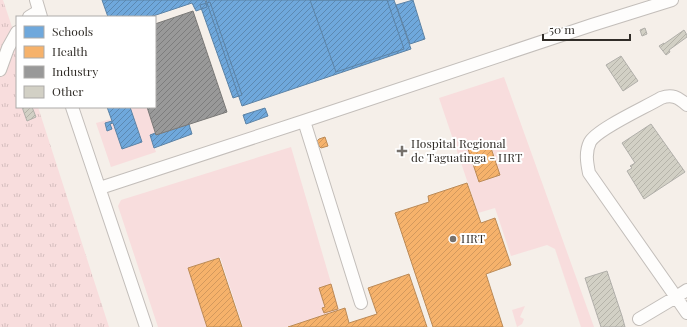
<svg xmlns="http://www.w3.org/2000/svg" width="687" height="327" font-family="'Playfair Display',serif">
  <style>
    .grass { fill: #f8dddd }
    .park { fill: url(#park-tufts) }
    .schools { fill: url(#schools-hatch); stroke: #5c83a6 }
    .health { fill: url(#health-hatch); stroke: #bb8a57 }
    .industry { fill: url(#industry-hatch); stroke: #7a7977 }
    .building { fill: url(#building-hatch); stroke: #b1afaa }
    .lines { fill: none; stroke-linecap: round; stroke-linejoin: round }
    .minor-casing { stroke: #c3beba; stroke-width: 14 }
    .minor { stroke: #fefdfc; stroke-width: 12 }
    .poi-dot { fill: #76716c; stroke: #fff; stroke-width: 1.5 }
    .labels { text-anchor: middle; stroke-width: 4; stroke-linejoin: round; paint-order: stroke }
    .poi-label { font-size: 12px; fill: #312d28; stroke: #fff; text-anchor: start }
  </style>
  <defs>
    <pattern id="park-tufts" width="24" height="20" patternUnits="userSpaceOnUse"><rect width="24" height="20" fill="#f8dddd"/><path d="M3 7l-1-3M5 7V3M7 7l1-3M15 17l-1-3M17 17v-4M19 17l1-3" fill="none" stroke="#d5bebe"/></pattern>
    <pattern id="schools-hatch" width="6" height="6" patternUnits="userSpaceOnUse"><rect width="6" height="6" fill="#6fa8dc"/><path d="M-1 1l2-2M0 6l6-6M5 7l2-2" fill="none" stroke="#5c89b2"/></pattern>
    <pattern id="health-hatch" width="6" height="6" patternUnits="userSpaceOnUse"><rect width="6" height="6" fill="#f6b26b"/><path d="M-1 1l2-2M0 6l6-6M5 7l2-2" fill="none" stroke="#d3995d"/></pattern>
    <pattern id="industry-hatch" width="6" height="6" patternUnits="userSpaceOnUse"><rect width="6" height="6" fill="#999"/><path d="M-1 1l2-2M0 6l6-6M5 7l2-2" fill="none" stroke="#7d7d7d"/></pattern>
    <pattern id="building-hatch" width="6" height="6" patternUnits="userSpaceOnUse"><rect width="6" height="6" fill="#d2d0c5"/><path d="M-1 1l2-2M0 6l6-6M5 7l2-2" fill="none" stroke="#b5b3a9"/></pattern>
  </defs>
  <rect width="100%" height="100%" fill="#f5efe9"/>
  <!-- grass -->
  <path class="grass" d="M 504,77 L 594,327 L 581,327 L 555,249 L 547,245 L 511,256 L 495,208 L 478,213 L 439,98 Z
    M 111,107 L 149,107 L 157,132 L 150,135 L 156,152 L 111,167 L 96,123 L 115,118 Z
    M 291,147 L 339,310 L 287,327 L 243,327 L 220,257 L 188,268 L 207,327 L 158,327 L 118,206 L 121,200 Z
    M 525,306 L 520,317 L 524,319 L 522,324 L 517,327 L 512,310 Z"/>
  <!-- park -->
  <path class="park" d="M 0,0 L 3,0 L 17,42 L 17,107 L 38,107 L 109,327 L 0,327 Z"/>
  <!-- schools -->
  <path class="schools" d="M 102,0 L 205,0 L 207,7 L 196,11 L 192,3 L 150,17 L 108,17 Z
    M 206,0 L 394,0 L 411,49 L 242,106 Z
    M 310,0 L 387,0 L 404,49 L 336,72 Z
    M 413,0 L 425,39 L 410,44 L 396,5 Z
    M 210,2 L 242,95 L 233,98 L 200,5 Z
    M 107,107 L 130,107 L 142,142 L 122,149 L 113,123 L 110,124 L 112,129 L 107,131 L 105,123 L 112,121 Z
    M 265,108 L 268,116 L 246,124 L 243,115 Z
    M 188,121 L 192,134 L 154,148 L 150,135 Z"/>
  <!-- health -->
  <path class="health" d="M 325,137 L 328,146 L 321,148 L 319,146 L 317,141 L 319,139 Z
    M 489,142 L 500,175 L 479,182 L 468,149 Z
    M 467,183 L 481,223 L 495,218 L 511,265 L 486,274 L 503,327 L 433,327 L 395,213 L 429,202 L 428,196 Z
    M 219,258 L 242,327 L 207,327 L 188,268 Z
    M 409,274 L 427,327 L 288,327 L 345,308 L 349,323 L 377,314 L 368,288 Z
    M 331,284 L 338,309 L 324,313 L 322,308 L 325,307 L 319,288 Z"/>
  <!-- industry -->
  <path class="industry" d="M 193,11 L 227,112 L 156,135 L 147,107 L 155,107 L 155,24 Z"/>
  <!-- building -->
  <path class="building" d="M 645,28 L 647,34 L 642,36 L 640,30 Z
    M 684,30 L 687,35 L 687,37 L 669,50 L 670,52 L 666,55 L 659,46 L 664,43 L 664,44 Z
    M 621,56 L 638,81 L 623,91 L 606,65 Z
    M 22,107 L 32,107 L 36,117 L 27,121 Z
    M 651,124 L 685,172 L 644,199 L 627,171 L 632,168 L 630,166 L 635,163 L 622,143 Z
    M 607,271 L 622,316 L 625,327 L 601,327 L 585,278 Z"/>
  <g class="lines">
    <defs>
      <path id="minor" d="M 36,0 L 41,17
        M 29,17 L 39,11
        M 0,70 L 8,48 L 17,32
        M 687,105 C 678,97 672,94 661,98 C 646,107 597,129 590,142 C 585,152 587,163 589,173 L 676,297 L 687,290
        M 72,107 L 146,327
        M 304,121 L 361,303
        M 100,188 L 304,121 L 592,25 L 672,0
        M 639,319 L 676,297 L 687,313"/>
    </defs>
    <!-- minor casing -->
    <use href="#minor" class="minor-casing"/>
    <!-- minor -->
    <use href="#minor" class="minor"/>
  </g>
  <!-- markers -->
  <g class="poi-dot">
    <path d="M400 145h4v4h4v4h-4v4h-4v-4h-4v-4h4z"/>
    <circle cx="453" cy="239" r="4"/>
  </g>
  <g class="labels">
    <!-- poi labels -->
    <g class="poi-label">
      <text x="411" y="148">Hospital Regional<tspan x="411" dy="14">de Taguatinga - HRT</tspan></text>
      <text x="461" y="243">HRT</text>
    </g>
  </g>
  <!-- legend -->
  <rect x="16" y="16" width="140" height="92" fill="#ffffff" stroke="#adaba9"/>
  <rect x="24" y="26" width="20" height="12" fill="#6fa8dc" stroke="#adaba9"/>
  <text x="52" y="36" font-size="12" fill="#312d28">Schools</text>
  <rect x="24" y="46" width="20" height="12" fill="#f6b26b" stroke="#adaba9"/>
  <text x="52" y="56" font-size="12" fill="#312d28">Health</text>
  <rect x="24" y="66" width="20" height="12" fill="#999999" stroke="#adaba9"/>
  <text x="52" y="76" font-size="12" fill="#312d28">Industry</text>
  <rect x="24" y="86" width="20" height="12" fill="#d2d0c5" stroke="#adaba9"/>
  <text x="52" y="96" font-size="12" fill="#312d28">Other</text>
  <!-- scale -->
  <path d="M543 34v6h87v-6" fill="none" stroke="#312d28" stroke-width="2"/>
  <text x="549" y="34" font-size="12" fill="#312d28" stroke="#ffffff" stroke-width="3" paint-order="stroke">50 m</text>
</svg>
